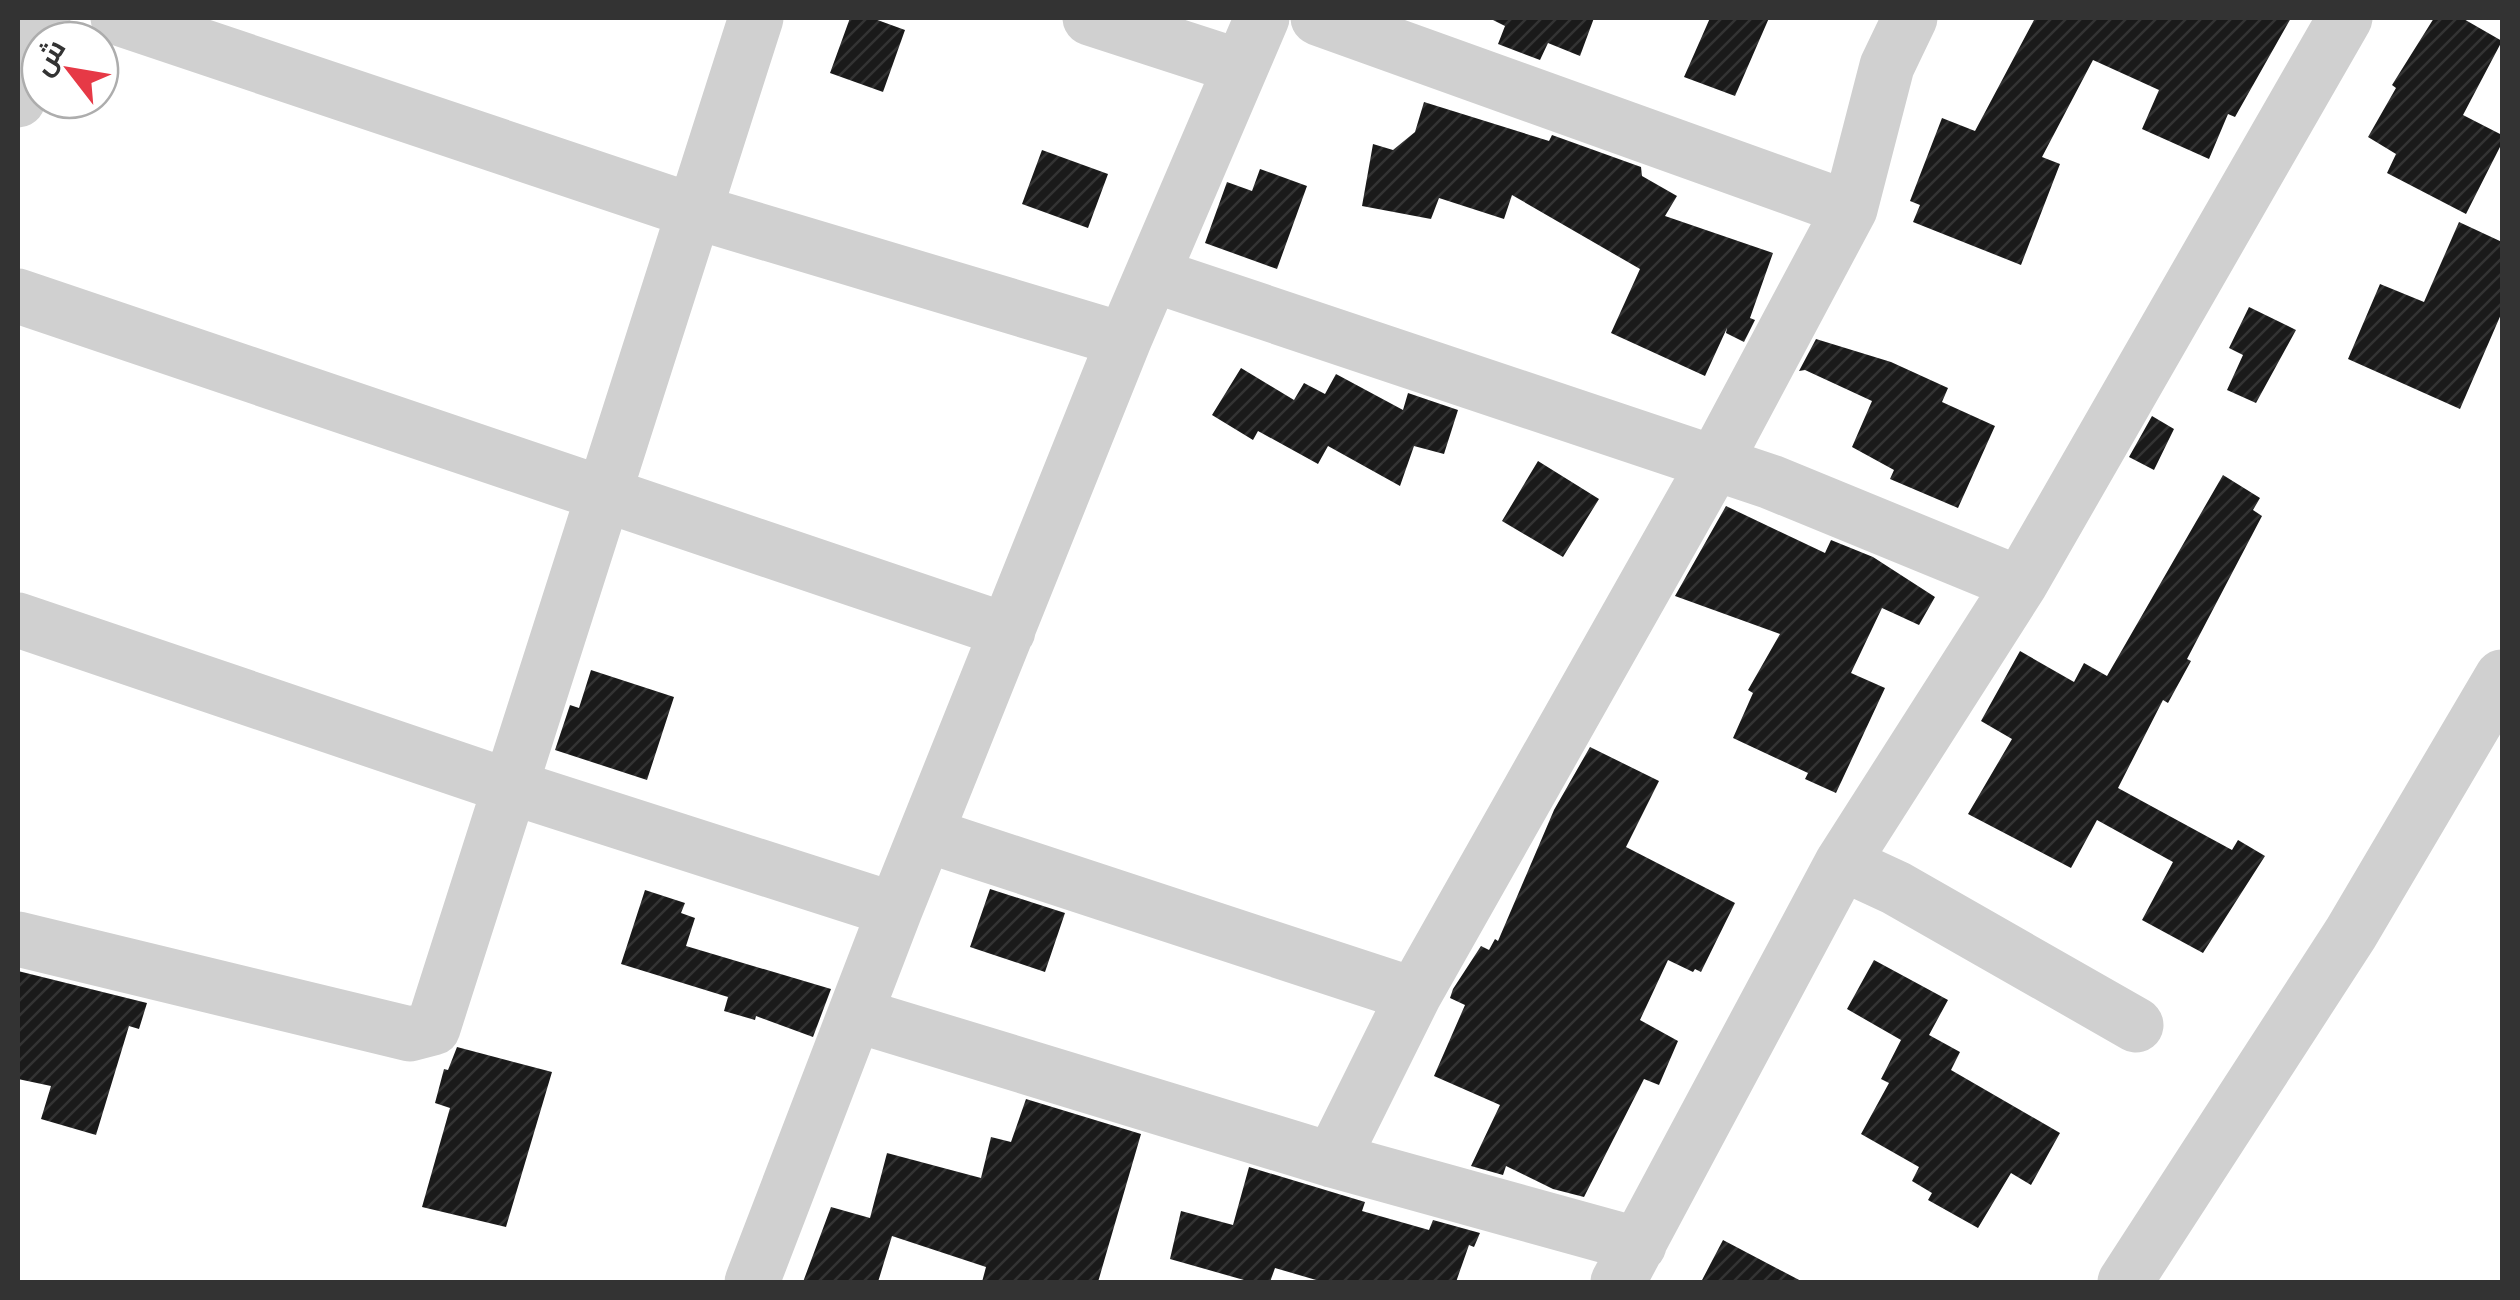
<svg xmlns="http://www.w3.org/2000/svg" width="2520" height="1300" font-family="Roboto,Cairo,sans-serif">
  <style>
    .building { fill: url(#building-hatch) }
    .lines { fill: none; stroke-linecap: round; stroke-linejoin: round }
    .minor { stroke: #d0d0d0; stroke-width: 55 }
  </style>
  <defs>
    <pattern id="building-hatch" width="6" height="6" patternUnits="userSpaceOnUse" patternTransform="scale(2.5)"><rect width="6" height="6" fill="#1a1a1a"/><path d="M-1 1l2-2M0 6l6-6M5 7l2-2" fill="none" stroke="#333"/></pattern>
  </defs>
  <rect width="100%" height="100%" fill="#fff"/>
  <!-- building -->
  <path class="building" d="M 850,18 L 872,18 L 905,30 L 883,92 L 830,73 Z
    M 1489,18 L 1594,18 L 1580,56 L 1548,43 L 1540,60 L 1498,44 L 1505,26 Z
    M 1710,18 L 1769,18 L 1735,96 L 1684,77 Z
    M 2035,18 L 2291,18 L 2235,117 L 2228,114 L 2209,159 L 2142,129 L 2159,90 L 2093,60 L 2042,157 L 2060,164 L 2021,265 L 1913,222 L 1920,205 L 1910,201 L 1942,118 L 1975,131 Z
    M 2434,18 L 2462,18 L 2502,41 L 2463,115 L 2502,135 L 2502,143 L 2466,214 L 2387,173 L 2396,154 L 2368,137 L 2396,88 L 2392,85 Z
    M 1424,102 L 1549,141 L 1552,135 L 1641,167 L 1642,176 L 1677,196 L 1665,216 L 1773,253 L 1750,318 L 1755,320 L 1744,342 L 1726,333 L 1727,328 L 1705,376 L 1611,333 L 1640,269 L 1512,195 L 1504,219 L 1439,198 L 1431,219 L 1362,206 L 1373,144 L 1393,150 L 1415,132 Z
    M 1042,150 L 1108,174 L 1088,228 L 1022,204 Z
    M 1260,169 L 1307,186 L 1277,269 L 1205,243 L 1227,182 L 1252,191 Z
    M 2459,222 L 2502,242 L 2502,312 L 2460,409 L 2348,359 L 2380,284 L 2424,302 Z
    M 2249,307 L 2296,330 L 2256,403 L 2227,390 L 2243,355 L 2229,348 Z
    M 1816,339 L 1891,362 L 1948,388 L 1942,402 L 1995,426 L 1958,508 L 1890,479 L 1894,470 L 1852,447 L 1872,401 L 1805,370 L 1799,371 Z
    M 1241,368 L 1294,400 L 1304,383 L 1325,394 L 1336,374 L 1403,410 L 1408,393 L 1458,410 L 1444,454 L 1414,446 L 1400,486 L 1328,446 L 1318,464 L 1258,431 L 1253,440 L 1212,415 Z
    M 2152,416 L 2174,429 L 2154,470 L 2129,457 Z
    M 1538,461 L 1599,499 L 1563,557 L 1502,521 Z
    M 2223,475 L 2260,498 L 2253,510 L 2262,516 L 2187,659 L 2191,661 L 2168,703 L 2163,700 L 2118,788 L 2232,850 L 2238,840 L 2265,856 L 2203,953 L 2142,920 L 2173,862 L 2097,820 L 2071,868 L 1968,814 L 2012,739 L 1981,721 L 2020,651 L 2074,682 L 2084,663 L 2107,676 Z
    M 1726,506 L 1825,553 L 1831,540 L 1873,557 L 1935,597 L 1919,625 L 1882,608 L 1851,673 L 1885,688 L 1836,793 L 1805,779 L 1808,773 L 1733,738 L 1753,693 L 1748,690 L 1780,634 L 1675,596 Z
    M 591,670 L 674,697 L 647,780 L 555,750 L 570,705 L 579,708 Z
    M 1590,747 L 1659,781 L 1626,847 L 1735,903 L 1701,972 L 1695,969 L 1693,972 L 1668,960 L 1640,1020 L 1678,1041 L 1659,1085 L 1644,1079 L 1584,1197 L 1553,1189 L 1506,1166 L 1503,1175 L 1471,1166 L 1500,1105 L 1434,1076 L 1465,1005 L 1450,998 L 1453,989 L 1481,946 L 1489,950 L 1495,939 L 1498,941 L 1554,810 Z
    M 990,889 L 1065,913 L 1045,972 L 970,947 Z
    M 645,890 L 685,903 L 681,913 L 695,918 L 686,946 L 831,989 L 813,1037 L 756,1016 L 755,1020 L 724,1011 L 728,997 L 621,964 Z
    M 1874,960 L 1948,1000 L 1929,1035 L 1960,1052 L 1951,1070 L 2060,1133 L 2031,1185 L 2011,1173 L 1978,1228 L 1928,1200 L 1932,1193 L 1912,1181 L 1919,1167 L 1861,1134 L 1889,1083 L 1881,1079 L 1901,1040 L 1847,1009 Z
    M 18,971 L 147,1003 L 139,1029 L 129,1026 L 96,1135 L 41,1119 L 51,1086 L 18,1079 Z
    M 457,1047 L 552,1072 L 506,1227 L 422,1207 L 450,1108 L 435,1103 L 444,1069 L 448,1070 Z
    M 1026,1099 L 1141,1134 L 1098,1282 L 982,1282 L 986,1267 L 892,1236 L 878,1282 L 803,1282 L 831,1207 L 870,1218 L 887,1153 L 981,1178 L 991,1137 L 1011,1142 Z
    M 1249,1167 L 1365,1202 L 1362,1211 L 1429,1230 L 1433,1220 L 1480,1233 L 1474,1247 L 1469,1245 L 1456,1282 L 1323,1282 L 1275,1268 L 1270,1282 L 1251,1282 L 1170,1259 L 1181,1211 L 1233,1225 Z
    M 1723,1240 L 1803,1282 L 1701,1282 Z"/>
  <g class="lines">
    <!-- minor -->
    <path class="minor" d="M 118,18 L 693,211 L 1124,340
      M 1090,18 L 1241,67
      M 1318,18 L 1850,209
      M 18,100 L 43,18
      M 1153,275 L 1771,482 L 2020,584
      M 18,296 L 1008,631
      M 18,620 L 508,786 L 895,910
      M 927,835 L 1414,995
      M 1842,863 L 1896,888 L 2136,1025
      M 18,939 L 410,1034 L 433,1028 L 756,18
      M 856,1015 L 1332,1160 L 1639,1245
      M 1332,1160 L 1414,995 L 1714,464 L 1850,209 L 1887,66 L 1910,18
      M 752,1282 L 895,910 L 1124,340 L 1262,18
      M 1618,1282 L 1842,863 L 2020,584 L 2345,18
      M 2125,1282 L 2351,933 L 2502,677"/>
  </g>
  <!-- border -->
  <rect width="2520" height="1300" fill="none" stroke="#333333" stroke-width="40"/>
  <!-- north arrow -->
  <g transform="translate(70 70) rotate(301)"><circle r="48" fill="#ffffff" stroke="#adadad" stroke-width="2.5"/>
  <path d="M0-8L18 38L0 25L-18 38Z" fill="#e63946"/>
  <text y="-15" font-size="28" font-weight="bold" text-anchor="middle" fill="#333333">ش</text>
  </g>
</svg>
